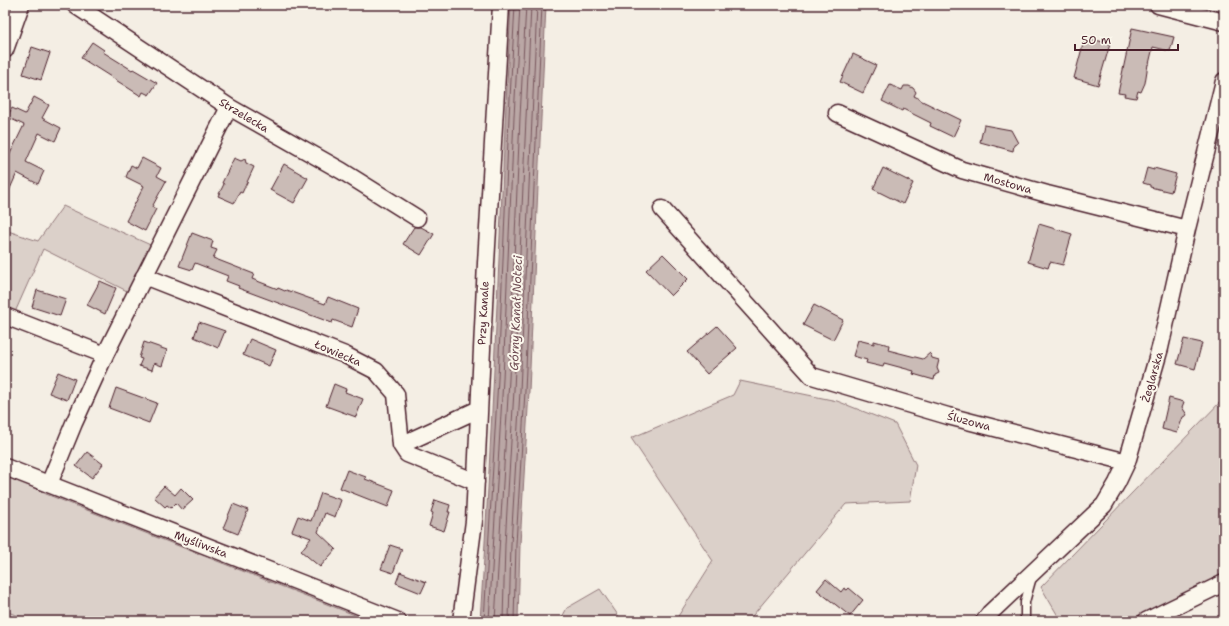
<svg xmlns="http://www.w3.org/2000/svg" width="1229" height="626" font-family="'Shantell Sans',sans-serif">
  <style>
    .green { fill: #dbd0c9; stroke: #92787a }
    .water { fill: #baa7a5; stroke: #8d7174 }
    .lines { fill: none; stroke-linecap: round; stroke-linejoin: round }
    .shore { stroke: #77555c; stroke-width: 1 }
    .building { fill: #cabbb6; stroke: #4a1f2b }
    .service-casing { stroke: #4a1f2b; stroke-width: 11 }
    .minor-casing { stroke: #4a1f2b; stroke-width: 19 }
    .service { stroke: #fbf7ec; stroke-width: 8 }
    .minor { stroke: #fbf7ec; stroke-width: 16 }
    .labels { text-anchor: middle; stroke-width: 4; stroke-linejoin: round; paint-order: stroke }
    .street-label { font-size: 11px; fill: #4a1f2b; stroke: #fbf7ec }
    .water-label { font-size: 12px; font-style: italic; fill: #714f56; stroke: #fbf7ec }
  </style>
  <rect width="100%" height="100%" fill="#f4eee4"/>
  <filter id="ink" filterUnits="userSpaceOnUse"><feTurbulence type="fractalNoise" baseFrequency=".025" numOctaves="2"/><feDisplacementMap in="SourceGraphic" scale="8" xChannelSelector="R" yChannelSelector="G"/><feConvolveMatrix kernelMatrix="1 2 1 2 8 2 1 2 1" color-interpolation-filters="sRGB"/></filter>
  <g filter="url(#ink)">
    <!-- green -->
    <path class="green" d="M 63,206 L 155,247 L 135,295 L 43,249 L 12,319 L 5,316 L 5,230 L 38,241 Z
      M 740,381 L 837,401 L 895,424 L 916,465 L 910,501 L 846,504 L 748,621 L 675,621 L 713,561 L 631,438 L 733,395 Z
      M 1224,398 L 1224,576 L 1134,621 L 1061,621 L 1041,587 Z
      M 5,472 L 46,494 L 370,621 L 32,621 L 5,611 Z
      M 600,589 L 622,621 L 560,621 L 567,608 Z"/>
    <!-- water -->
    <path class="water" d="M 511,5 L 546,5 L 529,391 L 520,544 L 518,621 L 480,621 C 494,416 500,210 511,5 Z"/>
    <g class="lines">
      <!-- shore -->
      <path class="shore" d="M 484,621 L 498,379 L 509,117 L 515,5
        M 489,621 L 503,379 L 514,117 L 520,5
        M 495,621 L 509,379 L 520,117 L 526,5
        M 503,621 L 505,544 L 514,390 L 531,5
        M 509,621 L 511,544 L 520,391 L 537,5
        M 514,621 L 516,544 L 525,391 L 542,5"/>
    </g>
    <!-- building -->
    <path class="building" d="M 1132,28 L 1174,37 L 1170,51 L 1153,47 L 1149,64 L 1148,64 L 1145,83 L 1141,92 L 1138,91 L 1136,98 L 1124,96 L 1125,94 L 1118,93 Z
      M 1085,37 L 1110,44 L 1098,85 L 1074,78 Z
      M 92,42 L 104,50 L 103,52 L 132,70 L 133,69 L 157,83 L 149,95 L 143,92 L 141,96 L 81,58 Z
      M 32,47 L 50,53 L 41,80 L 23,74 Z
      M 853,54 L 876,65 L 863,93 L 840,82 Z
      M 890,85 L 902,90 L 904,86 L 909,86 L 913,88 L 916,92 L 914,96 L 920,99 L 920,100 L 961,120 L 953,137 L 930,126 L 931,123 L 903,109 L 902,111 L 882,101 Z
      M 34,97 L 49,105 L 42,118 L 61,128 L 55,141 L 39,133 L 26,162 L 44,171 L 38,184 L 17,173 L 5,200 L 5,156 L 8,158 L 24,125 L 7,117 L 12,108 L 25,114 Z
      M 984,125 L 1011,130 L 1018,143 L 1014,145 L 1013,151 L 980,142 Z
      M 142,158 L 161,168 L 157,176 L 166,181 L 152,207 L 156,209 L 145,231 L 126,221 L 144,186 L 126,177 L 131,165 L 137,168 Z
      M 234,158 L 241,161 L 245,159 L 246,163 L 254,167 L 242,193 L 240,192 L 234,203 L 218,196 L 224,184 L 222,183 Z
      M 284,164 L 308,178 L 294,203 L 270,190 Z
      M 883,168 L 913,183 L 903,204 L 873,189 Z
      M 1147,168 L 1154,170 L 1154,168 L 1176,174 L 1171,192 L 1150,187 L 1150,185 L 1143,183 Z
      M 1039,224 L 1072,234 L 1063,265 L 1050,262 L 1048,268 L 1028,262 Z
      M 421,227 L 434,234 L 421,255 L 403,244 L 414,227 Z
      M 192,233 L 213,241 L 211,248 L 217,250 L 213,258 L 254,274 L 252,279 L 278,289 L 278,288 L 285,291 L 286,290 L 325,304 L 328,297 L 358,309 L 352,327 L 333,320 L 332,323 L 238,288 L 239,286 L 226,281 L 228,276 L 195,263 L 192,270 L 179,266 Z
      M 663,254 L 688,279 L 671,296 L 646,270 Z
      M 100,281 L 116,288 L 105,314 L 87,305 Z
      M 37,290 L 66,299 L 60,316 L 32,307 Z
      M 814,305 L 843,320 L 833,340 L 803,325 Z
      M 199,322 L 225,331 L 218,348 L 194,337 Z
      M 717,326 L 737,348 L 707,374 L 687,352 Z
      M 250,339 L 276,350 L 269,366 L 243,355 Z
      M 1184,339 L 1202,343 L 1195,369 L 1177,364 Z
      M 858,340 L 874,344 L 874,341 L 889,345 L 888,350 L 923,359 L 930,353 L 932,358 L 939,360 L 937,368 L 939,373 L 935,375 L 934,380 L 913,374 L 914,371 L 884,363 L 883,367 L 866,363 L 867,360 L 853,356 Z
      M 144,342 L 167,350 L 162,366 L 154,363 L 152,370 L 139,366 L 142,359 L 139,358 Z
      M 58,372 L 75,379 L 67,400 L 49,393 Z
      M 334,384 L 346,389 L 345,392 L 363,399 L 356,417 L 326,406 Z
      M 116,388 L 157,403 L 149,423 L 109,408 Z
      M 1169,398 L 1184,402 L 1182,407 L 1187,415 L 1183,417 L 1177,433 L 1162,429 Z
      M 87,452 L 103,464 L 92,478 L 76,466 Z
      M 347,470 L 366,477 L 365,479 L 394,490 L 388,507 L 340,488 Z
      M 164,486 L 175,495 L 181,488 L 193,500 L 182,510 L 176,503 L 171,508 L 167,505 L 165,507 L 154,497 Z
      M 321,493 L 341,500 L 335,517 L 325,513 L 318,532 L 336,549 L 320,567 L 301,551 L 311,538 L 292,531 L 298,516 L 311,521 Z
      M 435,500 L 450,505 L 448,512 L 450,512 L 444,531 L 429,526 L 433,513 L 431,512 Z
      M 233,504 L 248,510 L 238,534 L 223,528 Z
      M 390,545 L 402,549 L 393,573 L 381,569 Z
      M 400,572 L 426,582 L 421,593 L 396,583 Z
      M 826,579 L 841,592 L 844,588 L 847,590 L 849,588 L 863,600 L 850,616 L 817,590 Z"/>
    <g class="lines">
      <defs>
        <path id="service" d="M 1025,621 L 1025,602 L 1032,577"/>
        <path id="minor" d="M 75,5 L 229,107 L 342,171 L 417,218
          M 1158,5 L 1224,22
          M 5,50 L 21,5
          M 837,113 L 962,170 L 1047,194 L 1187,229
          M 662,209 L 812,376 L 948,416 L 1127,462
          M 144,276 L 345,355 L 376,371 L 396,394 L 401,445 L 407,454 L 476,482
          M 5,316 L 105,355
          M 401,445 L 479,409
          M 5,467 L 398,621
          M 49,484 L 74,423 L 105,355 L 229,107
          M 461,621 L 474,521 L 486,263 L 501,5
          M 984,621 L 990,613 L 1104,505 L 1117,483 L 1127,462 L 1160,348 L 1187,229 L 1224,81
          M 1146,621 L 1224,583"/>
      </defs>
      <!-- service casing -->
      <use href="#service" class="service-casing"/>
      <!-- minor casing -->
      <use href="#minor" class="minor-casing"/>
      <!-- service -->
      <use href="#service" class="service"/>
      <!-- minor -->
      <use href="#minor" class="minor"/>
    </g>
  </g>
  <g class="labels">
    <!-- street labels -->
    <g class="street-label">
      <text transform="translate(244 115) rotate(31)" y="4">Strzelecka</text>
      <text transform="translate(1008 183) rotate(16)" y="4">Mostowa</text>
      <text transform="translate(483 313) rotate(-87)" y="4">Przy Kanale</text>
      <text transform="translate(338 353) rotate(23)" y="4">Łowiecka</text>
      <text transform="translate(1152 377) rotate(-74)" y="4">Żeglarska</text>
      <text transform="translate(969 421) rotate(15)" y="4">Śluzowa</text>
      <text transform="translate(201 544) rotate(21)" y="4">Myśliwska</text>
    </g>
    <!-- water labels -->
    <g class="water-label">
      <text transform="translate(516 313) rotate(-88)" y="4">Górny Kanał Noteci</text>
    </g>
  </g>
  <!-- margin -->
  <rect width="1229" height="626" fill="none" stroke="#fbf7ec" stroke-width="20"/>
  <rect x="10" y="10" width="1209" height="606" fill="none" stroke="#4a1f2b" stroke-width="1.5" filter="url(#ink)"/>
  <!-- scale -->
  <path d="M1075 44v6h103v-6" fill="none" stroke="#4a1f2b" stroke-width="2"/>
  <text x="1081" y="44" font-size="12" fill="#4a1f2b" stroke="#fbf7ec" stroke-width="3" paint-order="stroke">50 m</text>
</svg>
